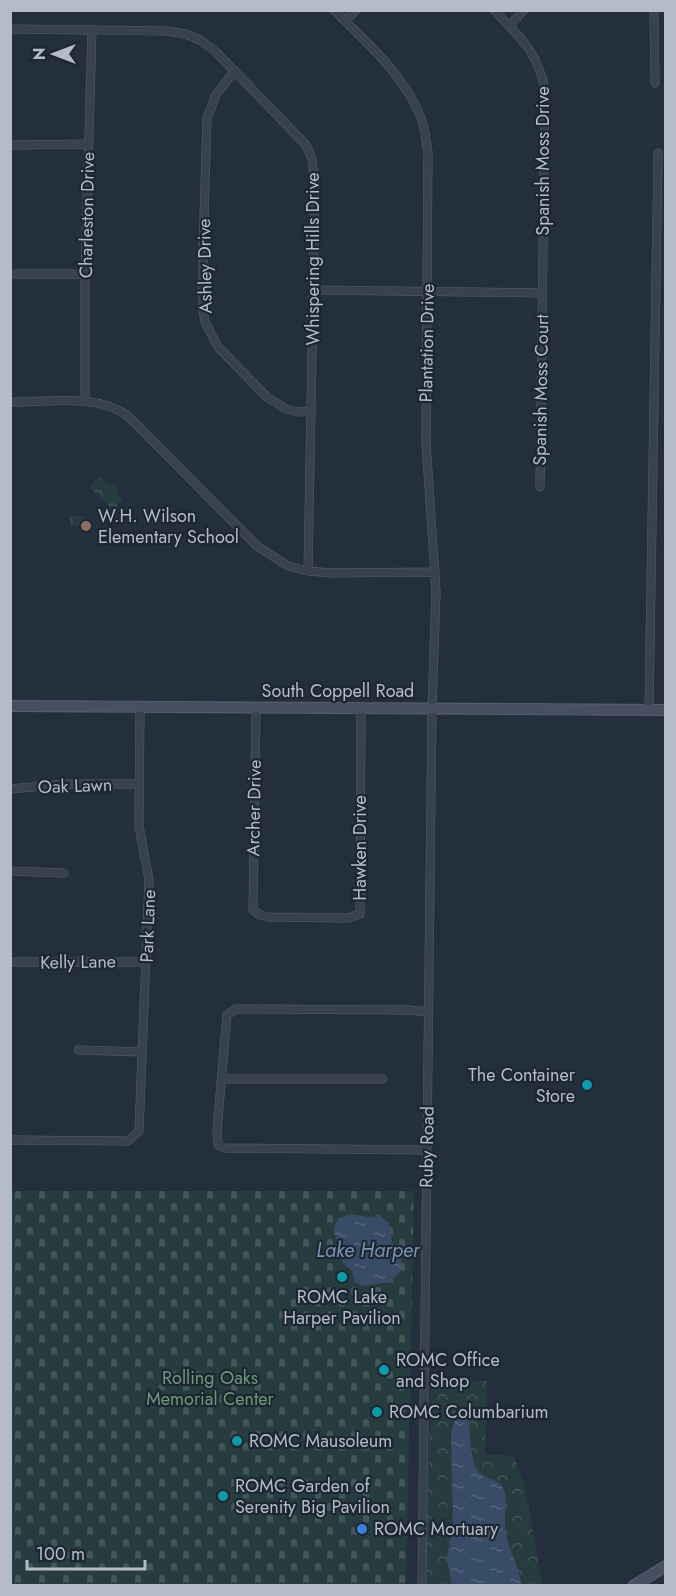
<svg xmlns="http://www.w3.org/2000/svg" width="676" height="1596" font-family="Jost,sans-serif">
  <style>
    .forest { fill: url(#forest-crowns) }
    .cemetery { fill: url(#cemetery-stones) }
    .water { fill: url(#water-ripples) }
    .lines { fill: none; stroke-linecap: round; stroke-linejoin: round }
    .street-casing { stroke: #565f6c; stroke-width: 9 }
    .secondary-casing { stroke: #565f6c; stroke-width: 12 }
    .street { stroke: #38414e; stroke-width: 8 }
    .secondary { stroke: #465061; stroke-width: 10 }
    .education-dot { fill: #8d6e63; stroke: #1d2633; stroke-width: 2 }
    .culture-dot { fill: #0f9aa8; stroke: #1d2633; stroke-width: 2 }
    .shop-dot { fill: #3f7fe0; stroke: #1d2633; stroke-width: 2 }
    .labels { text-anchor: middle; stroke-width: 4.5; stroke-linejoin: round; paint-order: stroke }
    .street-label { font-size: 18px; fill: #b4bcc9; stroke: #1d2633 }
    .poi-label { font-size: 18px; fill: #b4bcc9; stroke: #1d2633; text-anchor: start }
    .park-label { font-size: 18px; fill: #6b9a76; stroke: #1d2633 }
    .water-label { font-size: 20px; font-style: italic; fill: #7c92b1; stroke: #1d2633 }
  </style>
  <defs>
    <pattern id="forest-crowns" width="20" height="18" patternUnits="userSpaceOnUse" patternTransform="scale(1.5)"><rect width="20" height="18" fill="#263c3f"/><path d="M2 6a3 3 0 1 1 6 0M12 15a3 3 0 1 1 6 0" fill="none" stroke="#435659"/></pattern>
    <pattern id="cemetery-stones" width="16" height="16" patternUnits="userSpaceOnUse" patternTransform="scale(1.5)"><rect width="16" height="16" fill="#263c3f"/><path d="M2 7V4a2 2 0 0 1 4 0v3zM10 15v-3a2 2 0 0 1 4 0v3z" fill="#435659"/></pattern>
    <pattern id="water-ripples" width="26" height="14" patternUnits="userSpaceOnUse" patternTransform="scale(1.5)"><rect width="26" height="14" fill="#394c67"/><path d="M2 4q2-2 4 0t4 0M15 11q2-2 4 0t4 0" fill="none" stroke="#53647b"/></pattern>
  </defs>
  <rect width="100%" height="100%" fill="#242f3e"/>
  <!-- forest -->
  <path class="forest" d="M 100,476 L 108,484 L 116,485 L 119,496 L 123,500 L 113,510 L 89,487 Z
    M 70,516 L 84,516 L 84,526 L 70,526 Z
    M 431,1380 L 487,1381 L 485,1454 L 514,1456 L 525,1486 L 542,1585 L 425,1586 Z"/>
  <!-- cemetery -->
  <path class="cemetery" d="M 11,1191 L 414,1191 L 406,1585 L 11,1586 Z"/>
  <!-- water -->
  <path class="water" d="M 351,1214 L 367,1217 L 380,1216 L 389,1223 L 392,1242 L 401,1261 L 400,1272 L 390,1282 L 362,1286 L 354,1282 L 352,1271 L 343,1263 L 341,1247 L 334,1233 L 334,1227 L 339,1218 Z
    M 461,1417 L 469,1417 C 470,1432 469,1466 482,1475 C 490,1480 500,1479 504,1490 C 508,1500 504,1515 505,1527 C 506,1548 520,1565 521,1585 L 452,1585 L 447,1558 L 453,1522 L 451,1432 L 455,1421 Z"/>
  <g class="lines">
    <defs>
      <path id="street" d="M 334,10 C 367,43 405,75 422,120 C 425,130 426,142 428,152 L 426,443 L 436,591 L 432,708 L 422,1586
        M 494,10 C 521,39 536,49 545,89 L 540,487
        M 654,10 L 655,83
        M 345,21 L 356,10
        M 509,26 L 524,10
        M 10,29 L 167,31 L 186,34 L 200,40 L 216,52 L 306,145 L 312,159 L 315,185 L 308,571
        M 235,70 L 216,95 L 207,118 L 203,252 L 203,310 L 205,322 L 218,347 L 267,397 L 286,409 L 298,412 L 312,411
        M 14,145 L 88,144
        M 14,274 L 85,274
        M 315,290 L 542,293
        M 85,401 L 85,274 L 92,30
        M 13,402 C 50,402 96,393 128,416 L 257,546 L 288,566 L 308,571 L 332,573 L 435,572
        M 256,707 L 253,910 L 260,915 L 268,917 L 348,918 L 360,914 L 361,707
        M 649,710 L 658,153
        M 10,789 L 66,784 L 139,784
        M 10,871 L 64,873
        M 10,962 L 146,962
        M 78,1050 L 142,1052
        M 223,1079 L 383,1079
        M 10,1140 L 128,1141 L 139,1131 L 149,880 L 139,826 L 140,706
        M 426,1150 L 224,1148 L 218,1145 L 217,1130 L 227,1015 L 236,1009 L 409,1010 L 429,1012"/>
      <path id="secondary" d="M 10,706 L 666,710
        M 633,1586 L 666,1566"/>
    </defs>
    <!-- street casing -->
    <use href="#street" class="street-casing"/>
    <!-- secondary casing -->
    <use href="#secondary" class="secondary-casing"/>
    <!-- street -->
    <use href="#street" class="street"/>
    <!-- secondary -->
    <use href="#secondary" class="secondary"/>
  </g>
  <!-- markers -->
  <circle class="education-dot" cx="86" cy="526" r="6"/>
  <g class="culture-dot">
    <circle cx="587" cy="1085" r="6"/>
    <circle cx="342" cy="1277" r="6"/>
    <circle cx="384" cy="1370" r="6"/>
    <circle cx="377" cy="1412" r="6"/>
    <circle cx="237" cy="1441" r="6"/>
    <circle cx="223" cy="1496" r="6"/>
  </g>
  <circle class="shop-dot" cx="362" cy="1529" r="6"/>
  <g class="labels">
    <!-- street labels -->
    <g class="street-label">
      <text transform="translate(543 161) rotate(-90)" y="6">Spanish Moss Drive</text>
      <text transform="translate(87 215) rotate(-89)" y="6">Charleston Drive</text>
      <text transform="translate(313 259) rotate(-90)" y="6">Whispering Hills Drive</text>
      <text transform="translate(205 266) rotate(-91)" y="6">Ashley Drive</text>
      <text transform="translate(427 343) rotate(-89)" y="6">Plantation Drive</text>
      <text transform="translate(541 390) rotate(-89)" y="6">Spanish Moss Court</text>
      <text x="338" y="697">South Coppell Road</text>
      <text transform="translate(75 786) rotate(-2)" y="6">Oak Lawn</text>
      <text transform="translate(254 808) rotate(-89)" y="6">Archer Drive</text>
      <text transform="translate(360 848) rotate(-90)" y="6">Hawken Drive</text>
      <text transform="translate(148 926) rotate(-88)" y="6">Park Lane</text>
      <text transform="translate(78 962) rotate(-1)" y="6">Kelly Lane</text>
      <text transform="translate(427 1147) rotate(-89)" y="6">Ruby Road</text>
    </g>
    <!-- poi labels -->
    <g class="poi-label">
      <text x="98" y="522">W.H. Wilson<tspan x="98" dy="21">Elementary School</tspan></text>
      <text x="575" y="1081" text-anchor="end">The Container<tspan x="575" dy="21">Store</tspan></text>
      <text x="342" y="1303" text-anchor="middle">ROMC Lake<tspan x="342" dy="21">Harper Pavilion</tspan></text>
      <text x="396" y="1366">ROMC Office<tspan x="396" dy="21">and Shop</tspan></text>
      <text x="389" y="1418">ROMC Columbarium</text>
      <text x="249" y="1447">ROMC Mausoleum</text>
      <text x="235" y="1492">ROMC Garden of<tspan x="235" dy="21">Serenity Big Pavilion</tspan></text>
      <text x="374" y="1535">ROMC Mortuary</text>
    </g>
    <!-- park labels -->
    <g class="park-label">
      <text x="210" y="1384">Rolling Oaks<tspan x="210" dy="21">Memorial Center</tspan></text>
    </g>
    <!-- water labels -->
    <g class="water-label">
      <text x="368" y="1257">Lake Harper</text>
    </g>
  </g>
  <!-- border -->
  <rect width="676" height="1596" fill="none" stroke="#b4bcc9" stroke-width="24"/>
  <!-- north arrow -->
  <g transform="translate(54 54) rotate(270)" stroke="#1d2633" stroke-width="4.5" paint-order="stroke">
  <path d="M0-4.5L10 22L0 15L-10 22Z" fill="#b4bcc9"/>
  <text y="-9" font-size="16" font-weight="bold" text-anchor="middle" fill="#b4bcc9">N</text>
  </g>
  <!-- scale -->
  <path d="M27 1560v9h118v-9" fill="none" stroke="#b4bcc9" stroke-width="3"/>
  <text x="36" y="1560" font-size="18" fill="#b4bcc9" stroke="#1d2633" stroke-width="4.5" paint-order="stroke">100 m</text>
</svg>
